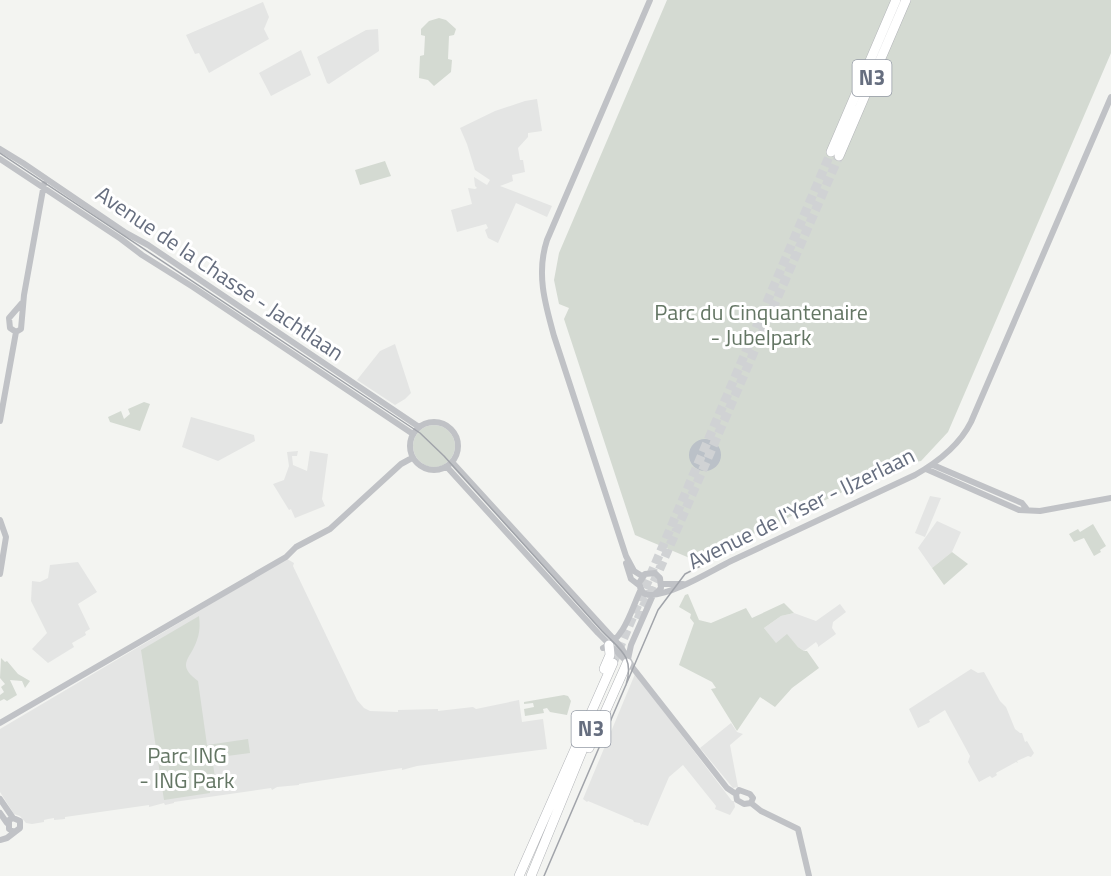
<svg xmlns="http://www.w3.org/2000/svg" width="1111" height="876" font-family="'Titillium Web',sans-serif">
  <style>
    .built { fill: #e4e5e4 }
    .green { fill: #d4dad2 }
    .water { fill: #bbc1c8 }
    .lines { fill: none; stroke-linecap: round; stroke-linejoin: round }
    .highway-tunnel { stroke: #d0d2d4; stroke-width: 9; stroke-dasharray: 9 4.5; stroke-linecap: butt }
    .highway-casing { stroke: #b2b4b8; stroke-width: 10 }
    .minor { stroke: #c0c2c6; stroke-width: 6 }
    .highway { stroke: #fff; stroke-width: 9 }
    .tram { stroke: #a1a4aa; stroke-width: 1.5 }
    .labels { text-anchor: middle; stroke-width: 6; stroke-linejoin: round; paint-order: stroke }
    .shield { fill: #fff; stroke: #949aa5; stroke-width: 1.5 }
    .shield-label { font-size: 21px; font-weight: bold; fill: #666e7f }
    .street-label { font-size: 22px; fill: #666e7f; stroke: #fff }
    .park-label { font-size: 22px; fill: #647664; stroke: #fff }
  </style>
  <rect width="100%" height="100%" fill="#f3f4f1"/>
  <!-- built -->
  <path class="built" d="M 263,2 L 269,17 L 264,29 L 269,39 L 209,73 L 199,53 L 195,54 L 186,35 Z
    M 378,29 L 379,51 L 329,84 L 327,83 L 317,57 L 366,30 Z
    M 301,50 L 311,75 L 271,96 L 259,73 Z
    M 537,99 L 542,131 L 528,133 L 528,137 L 518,148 L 520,160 L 523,160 L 525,172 L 512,175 L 513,181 L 500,186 L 552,206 L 547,217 L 516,203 L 498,243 L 488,238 L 485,230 L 488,228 L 486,224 L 457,232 L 451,210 L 472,204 L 468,188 L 475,189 L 477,188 L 475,186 L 474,177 L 487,185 L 490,180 L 475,170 L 467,144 L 460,128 L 495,111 L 525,101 Z
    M 395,344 L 411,393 L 405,399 L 395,405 L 357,380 L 380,351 Z
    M 191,417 L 254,435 L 255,441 L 218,461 L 182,447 Z
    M 298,451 L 297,456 L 292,456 L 293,465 L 307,471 L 310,451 L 328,454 L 322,499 L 325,506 L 295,518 L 291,509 L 289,510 L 273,484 L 284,480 L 289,466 L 287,452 Z
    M 930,496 L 941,498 L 925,537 L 915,533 Z
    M 937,521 L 961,532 L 952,552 L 932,568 L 918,548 Z
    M 287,559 L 294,563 L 293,566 L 357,700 L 364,708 L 370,711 L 398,712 L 398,710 L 438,709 L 438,711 L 473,707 L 476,709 L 519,700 L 522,722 L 543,719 L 547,749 L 417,766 L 402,770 L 402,768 L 299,784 L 299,785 L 277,787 L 272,790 L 271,788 L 174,802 L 174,803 L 165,805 L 164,803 L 149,807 L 149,805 L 65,817 L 65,819 L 54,820 L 54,818 L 48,819 L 44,820 L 44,822 L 32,824 L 26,823 L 20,816 L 14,814 L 0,792 L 0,729 Z
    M 78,562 L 97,592 L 78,604 L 90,629 L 85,632 L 86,635 L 72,643 L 74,647 L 48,663 L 32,649 L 47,633 L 31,601 L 32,581 L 40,582 L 48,578 L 50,565 Z
    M 840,604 L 846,612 L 833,622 L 832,628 L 836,634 L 818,647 L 818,645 L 816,642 L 804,651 L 798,647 L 787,635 L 776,644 L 764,628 L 781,616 L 794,613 L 816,621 Z
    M 971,669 L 978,673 L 984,672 L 1000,701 L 1006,707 L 1015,729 L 1020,733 L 1022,733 L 1025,742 L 1027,741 L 1034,753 L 1031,757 L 1028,756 L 1017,761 L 1018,763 L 1016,762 L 996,773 L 997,775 L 994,777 L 992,778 L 990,776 L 979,782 L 968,762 L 970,756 L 945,710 L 929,720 L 930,722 L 918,728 L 909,709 Z
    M 635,674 L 732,801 L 734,801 L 735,807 L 730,815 L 715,809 L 716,806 L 683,765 L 669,777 L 648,826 L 642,824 L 641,825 L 640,823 L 634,822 L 633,820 L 588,801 L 587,802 L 583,799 Z
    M 731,723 L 737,732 L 743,734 L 730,745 L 738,787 L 733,788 L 700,748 Z"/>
  <!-- green -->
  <path class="green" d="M 667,0 L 891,0 L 827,150 L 842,157 L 907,0 L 1111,0 L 1111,53 L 948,432 L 921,461 L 900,465 L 700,559 L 692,559 L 635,535 L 564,319 L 569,308 L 559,304 L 554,280 L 559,253 Z
    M 439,18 L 446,20 L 456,29 L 454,35 L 449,36 L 448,59 L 452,60 L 451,72 L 434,86 L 428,80 L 419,78 L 420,56 L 424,55 L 425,36 L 421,35 L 421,29 L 429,21 Z
    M 385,161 L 391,176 L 360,185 L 355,170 Z
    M 144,402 L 150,404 L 140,431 L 110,422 L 108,417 L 121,411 L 124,419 L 130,414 L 128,409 Z
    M413 446a21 21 0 1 1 42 0a21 21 0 1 1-42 0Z
    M 1093,524 L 1106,546 L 1100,550 L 1101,552 L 1094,556 L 1084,538 L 1074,542 L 1069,534 L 1078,529 L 1080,532 Z
    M 952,552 L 968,564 L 944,585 L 932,568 Z
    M 688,594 L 699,620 L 711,623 L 746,608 L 752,618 L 784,603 L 794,613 L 781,616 L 764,628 L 776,643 L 787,634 L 798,647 L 804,651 L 807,651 L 819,668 L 792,688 L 775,707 L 760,697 L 737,731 L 711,689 L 716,688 L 712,682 L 679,665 L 694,623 L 690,618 L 691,614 L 679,607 L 685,595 Z
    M 199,616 C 200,624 200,632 197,640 C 191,659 175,664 198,681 L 207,745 L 248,739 L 250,753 L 212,758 L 217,790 L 210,791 L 210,793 L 164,800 L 141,650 Z
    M 1,658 L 5,662 L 7,661 L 18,674 L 30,681 L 25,688 L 22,681 L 10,680 L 17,695 L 7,701 L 4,699 L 0,701 L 0,695 L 4,692 L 1,687 L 5,684 L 0,678 Z
    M 564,695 L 568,696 L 571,701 L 567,715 L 550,712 L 547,708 L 543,709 L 544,713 L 525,716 L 524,709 L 534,707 L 533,703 L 524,704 L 524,702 Z"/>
  <!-- water -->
  <path class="water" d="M689 455a16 16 0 1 1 32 0a16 16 0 1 1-32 0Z"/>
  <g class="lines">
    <!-- highway-tunnel -->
    <path class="highway-tunnel" d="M 638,619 L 839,156
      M 613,663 L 831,152"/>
    <defs>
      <path id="highway" d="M 831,152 L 896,0
        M 839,156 L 906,0
        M 604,669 L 610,655 L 609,645
        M 589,748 L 627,663
        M 519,876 L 613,663
        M 531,876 L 589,734"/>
    </defs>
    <!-- highway casing -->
    <use href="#highway" class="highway-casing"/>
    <!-- minor -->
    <path class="minor" d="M 0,149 L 23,163 L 126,233 L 148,245 L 419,427
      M 0,159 L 121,239 L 142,255 L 193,287 L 413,434
      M 16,332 L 10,328 L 9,318 L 22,303
      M 0,421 L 16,332 L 21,329 L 24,295 L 44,184
      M410 446a24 24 0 1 1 48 0a24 24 0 1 1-48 0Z
      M 452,462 L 621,647 L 632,666
      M 933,465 L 1022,503 L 1026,508
      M 447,467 L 598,633 L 633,668 L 727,788 L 736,794
      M 926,469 L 1019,510 L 1040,511 L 1111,498
      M 0,520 L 6,537 L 0,574
      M 626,563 L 631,579 L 640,586
      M 642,576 L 634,571 L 626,556 L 554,336 C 545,304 536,273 547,240 L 650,0
      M 662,584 L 683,584
      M 656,593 L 661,588 L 660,578 L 655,573 L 645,574 L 639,583 C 640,589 643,595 650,595 C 674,594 709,572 731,561 C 792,532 854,504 915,475 C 938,462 959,446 971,422 L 1111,97
      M 603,648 C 625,638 631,610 641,589
      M 628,659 L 631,645 L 653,595
      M 0,723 L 286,557 L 296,547 L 330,529 L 401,464 L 412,458
      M 739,790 L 750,794 L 753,798 L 751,803 L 744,804 L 737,800 L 736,794 Z
      M 0,799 L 13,818
      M 751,803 L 761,811 L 798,829 L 809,876
      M 0,813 L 7,823
      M 13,818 L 9,820 L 9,829 L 14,832
      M 0,840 L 7,838 L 20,828 L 20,821 L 13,818"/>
    <!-- highway -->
    <use href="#highway" class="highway"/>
    <!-- tram -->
    <path class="tram" d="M 0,153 L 420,433 L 444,456 L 602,631 C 619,649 635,656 626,685
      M 544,876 L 658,610 L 685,574 L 724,554"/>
  </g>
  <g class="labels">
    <!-- shield labels -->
    <g class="shield">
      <rect x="852.5" y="60" width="39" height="36" rx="4.5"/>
      <rect x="571.5" y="711" width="39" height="36" rx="4.5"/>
    </g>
    <g class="shield-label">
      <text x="872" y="85">N3</text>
      <text x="591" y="736">N3</text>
    </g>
    <!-- street labels -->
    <g class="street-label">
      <text transform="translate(220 273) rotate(34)" y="8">Avenue de la Chasse - Jachtlaan</text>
      <text transform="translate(801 508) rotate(-26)" y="8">Avenue de l'Yser - IJzerlaan</text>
    </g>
    <!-- park labels -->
    <g class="park-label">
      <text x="761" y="320">Parc du Cinquantenaire<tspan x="761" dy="25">- Jubelpark</tspan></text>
      <text x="187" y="763">Parc ING<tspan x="187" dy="25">- ING Park</tspan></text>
    </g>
  </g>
</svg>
